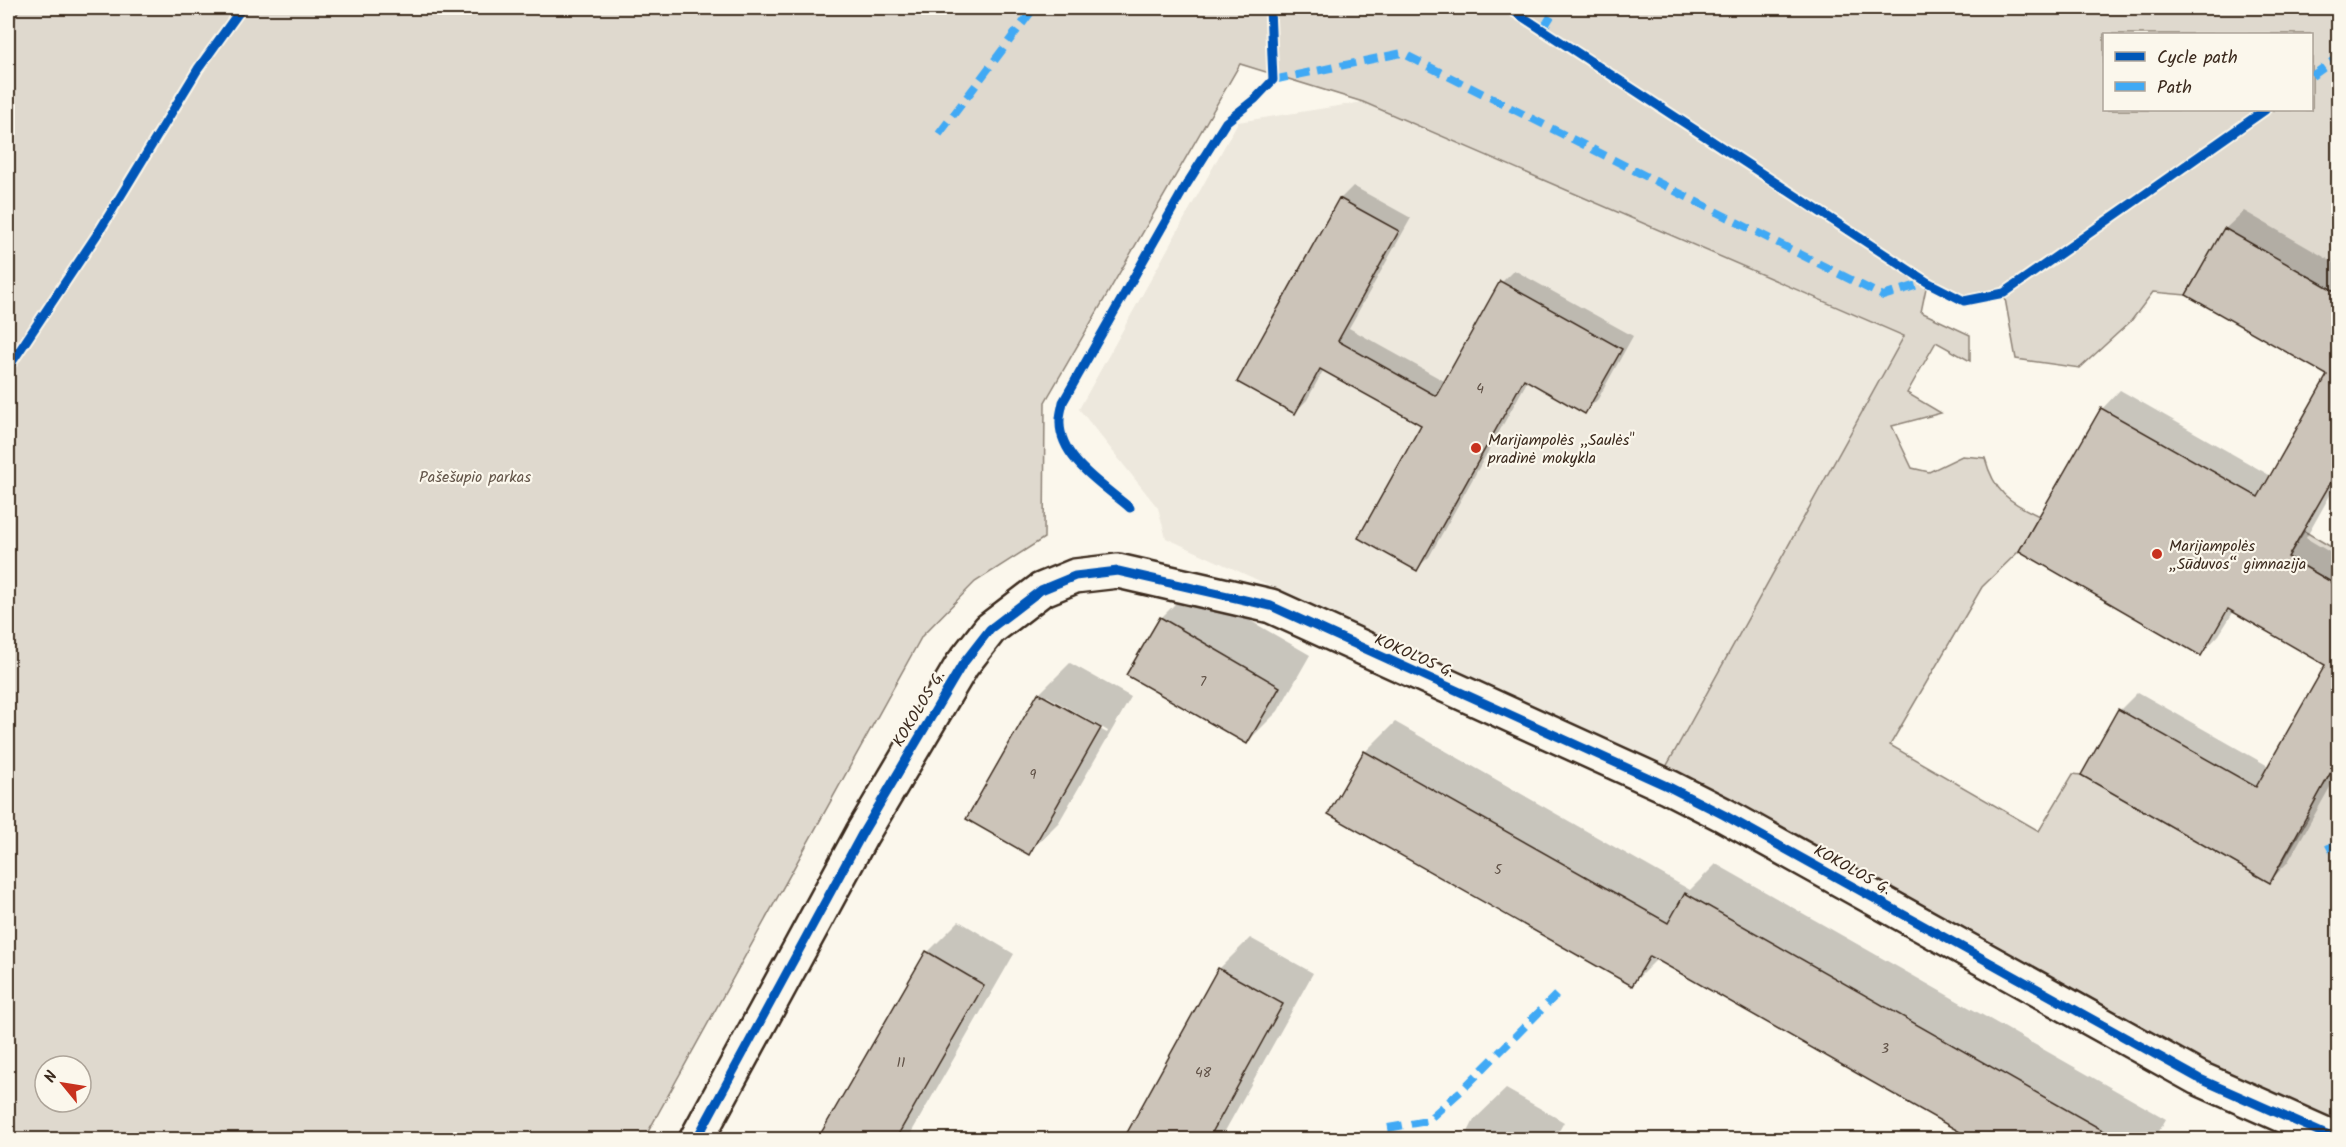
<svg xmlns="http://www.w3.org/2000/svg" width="2346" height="1147" font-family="Kalam,sans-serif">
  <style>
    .built { fill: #ede8dd }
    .green { fill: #dfd9ce; stroke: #8d8276; stroke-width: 1.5; fill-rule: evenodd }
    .shadow { fill: #0003; fill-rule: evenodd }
    .building { fill: #ccc4b9; stroke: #3b2a1e; stroke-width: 1.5 }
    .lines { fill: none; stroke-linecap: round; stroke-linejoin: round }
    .minor-casing { stroke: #3b2a1e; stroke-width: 38 }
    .minor { stroke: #fbf7ec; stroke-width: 33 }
    .quiet { stroke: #3fa9f5; stroke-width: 8; stroke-dasharray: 15 8; stroke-linecap: butt }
    .cycleway-casing { stroke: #fbf7ec; stroke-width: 13 }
    .cycleway { stroke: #0057b8; stroke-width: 9 }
    .poi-dot { fill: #c8321e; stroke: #fbf7ec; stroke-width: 2 }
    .labels { text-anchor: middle; stroke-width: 4.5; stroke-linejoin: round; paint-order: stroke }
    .number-label { font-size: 14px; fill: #5f5045 }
    .poi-label { font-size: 16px; fill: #3b2a1e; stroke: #fbf7ec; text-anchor: start }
    .park-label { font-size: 16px; fill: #64564a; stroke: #fbf7ec }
    .street-label { font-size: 16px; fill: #3b2a1e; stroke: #fbf7ec }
  </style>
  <rect width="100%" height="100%" fill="#fbf7ec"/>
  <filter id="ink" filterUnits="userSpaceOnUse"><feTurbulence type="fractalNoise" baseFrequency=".0167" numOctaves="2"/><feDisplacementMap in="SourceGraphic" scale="12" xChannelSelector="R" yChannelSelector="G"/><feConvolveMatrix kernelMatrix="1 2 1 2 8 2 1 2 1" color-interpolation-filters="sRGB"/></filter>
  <g filter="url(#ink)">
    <!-- built -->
    <path class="built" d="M 1363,102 L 1904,335 L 1666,767 L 1166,538 L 1158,508 L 1079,409 L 1238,122 Z"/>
    <!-- green -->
    <path class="green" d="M 20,8 L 2338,8 L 2338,293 L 2224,229 L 2186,295 L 2153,292 L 2131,321 L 2080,368 L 2016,359 L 2004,293 L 1964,301 L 1927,283 L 1921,312 L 1970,335 L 1970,361 L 1936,342 L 1907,393 L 1941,413 L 1892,426 L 1912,468 L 1929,472 L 1962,456 L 1985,458 C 1994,492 2009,502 2039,516 L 2019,551 L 1982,587 L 1890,745 L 2039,831 L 2073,774 L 2081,775 L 2270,883 L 2308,818 L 2290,807 L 2324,785 L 2338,759 L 2338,1122 L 2221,1088 L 1527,722 L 1534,707 L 1666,767 L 1904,336 L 1363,102 L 1240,64 L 1045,402 L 1044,538 L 975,582 L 922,636 L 644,1139 L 8,1140 L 8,31 ZM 2104,34 L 2312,34 L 2312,110 L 2104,110 ZM 45,1066 L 81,1066 L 81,1102 L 45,1102 Z
      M 2304,531 L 2338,551 L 2338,586 L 2288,557 Z"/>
    <!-- shadow -->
    <path class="shadow" d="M 1353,186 L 1411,218 L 1349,328 L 1446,382 L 1502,282 L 1514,270 L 1633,336 L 1598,399 L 1585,412 L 1528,380 L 1429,557 L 1416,569 L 1423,424 L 1324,369 L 1307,400 L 1295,412 L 1340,199 Z
      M 2244,211 L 2338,265 L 2338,481 L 2306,538 L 2338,557 L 2338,773 L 2288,862 L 2270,881 L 2120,710 L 2138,692 L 2270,767 L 2327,664 L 2234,611 L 2219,635 L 2201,654 L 2102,409 L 2120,390 L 2271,476 L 2329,374 L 2225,229 Z
      M 1192,587 L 1310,655 L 1278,711 L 1247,742 L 1161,618 Z
      M 1070,663 L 1131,697 L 1059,822 L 1028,853 L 1039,694 ZM 1047,696 L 1108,731 L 1107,733 L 1047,700 Z
      M 1395,722 L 1690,890 L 1716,864 L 2166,1119 L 2154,1140 L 1977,1140 L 1658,958 L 1632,984 L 1365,752 Z
      M 959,921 L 1014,954 L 907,1140 L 819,1140 L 928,952 Z
      M 1250,938 L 1313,973 L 1220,1140 L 1124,1140 L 1219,969 Z
      M 1506,1089 L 1564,1122 L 1554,1140 L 1464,1140 L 1474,1120 Z"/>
    <!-- building -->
    <path class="building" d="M 1339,198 L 1399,231 L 1338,341 L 1436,396 L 1500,281 L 1622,349 L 1585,414 L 1524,379 L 1417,571 L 1358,538 L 1421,425 L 1320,369 L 1295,414 L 1237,382 Z
      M 2224,228 L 2338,293 L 2338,470 L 2288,557 L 2338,586 L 2338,759 L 2270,883 L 2081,775 L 2118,709 L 2256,787 L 2325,665 L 2228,609 L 2201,656 L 2019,551 L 2101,408 L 2258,497 L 2327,375 L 2186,295 Z
      M 1160,617 L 1280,687 L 1247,744 L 1126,675 Z
      M 1038,693 L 1101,728 L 1029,855 L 966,819 Z
      M 1364,751 L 1668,923 L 1685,893 L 2120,1140 L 1974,1140 L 1650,956 L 1632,986 L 1328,814 Z
      M 926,951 L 984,985 L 895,1140 L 817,1140 Z
      M 1218,968 L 1283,1004 L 1208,1140 L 1123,1140 Z"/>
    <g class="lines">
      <defs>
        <path id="minor" d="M 696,1140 L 862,834 L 962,665 L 990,629 L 1041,590 L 1075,576 L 1118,571 L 1271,606 L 1669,787 L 1724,815 L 2198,1078 L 2338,1140"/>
      </defs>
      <!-- minor casing -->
      <use href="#minor" class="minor-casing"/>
      <!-- minor -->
      <use href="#minor" class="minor"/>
      <!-- quiet -->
      <path class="quiet" d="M 1543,29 L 1556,8
        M 2312,76 L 2338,57
        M 1273,80 L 1402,53 L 1883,296 L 1927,282
        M 939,134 L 1034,8
        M 2327,849 L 2338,843
        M 1388,1128 L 1427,1121 L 1463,1089 L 1556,995"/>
      <defs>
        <path id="cycleway" d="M 1509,8 L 1927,282 L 1964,301 L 2004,293 L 2265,110
          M 8,368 L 100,230 L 198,69 L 242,8
          M 1130,508 C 1105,486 1058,459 1060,420 C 1060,414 1062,408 1063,402 L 1185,187 L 1226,122 L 1255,99 L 1273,80 L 1270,8
          M 696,1140 L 862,834 L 962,665 L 990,629 L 1041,590 L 1075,576 L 1118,571 L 1271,606 L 1669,787 L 1724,815 L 2198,1078 L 2338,1140"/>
      </defs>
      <!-- cycleway casing -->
      <use href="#cycleway" class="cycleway-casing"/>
      <!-- cycleway -->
      <use href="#cycleway" class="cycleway"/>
    </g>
  </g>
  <!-- markers -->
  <g class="poi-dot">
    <circle cx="1476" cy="448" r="6"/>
    <circle cx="2157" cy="554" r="6"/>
  </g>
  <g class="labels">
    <!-- number labels -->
    <g class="number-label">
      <text x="1480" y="393">4</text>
      <text x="1203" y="686">7</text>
      <text x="1033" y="779">9</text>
      <text x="1498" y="874">5</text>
      <text x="1885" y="1053">3</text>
      <text x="901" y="1067">11</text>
      <text x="1203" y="1077">48</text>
    </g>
    <!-- poi labels -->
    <g class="poi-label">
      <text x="1488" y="445">Marijampolės ,,Saulės"<tspan x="1488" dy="18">pradinė mokykla</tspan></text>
      <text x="2169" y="551">Marijampolės<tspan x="2169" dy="18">„Sūduvos“ gimnazija</tspan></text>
    </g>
    <!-- park labels -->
    <g class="park-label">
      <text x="475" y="482">Pašešupio parkas</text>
    </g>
    <!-- street labels -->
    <g class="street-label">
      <text transform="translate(1415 655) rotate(24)" y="6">KOKOLOS G.</text>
      <text transform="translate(918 708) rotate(-59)" y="6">KOKOLOS G.</text>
      <text transform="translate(1853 869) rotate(29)" y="6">KOKOLOS G.</text>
    </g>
  </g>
  <!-- margin -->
  <rect width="2346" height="1147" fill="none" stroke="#fbf7ec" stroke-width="30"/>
  <rect x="15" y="15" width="2316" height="1117" fill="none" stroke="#3b2a1e" stroke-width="2" filter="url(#ink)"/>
  <!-- legend -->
  <rect x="2103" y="33" width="210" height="78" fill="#fbf7ec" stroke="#aea59a" stroke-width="1.5"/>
  <rect x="2115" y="52" width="30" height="9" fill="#0057b8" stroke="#aea59a" stroke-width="1.5"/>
  <text x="2157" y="63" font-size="18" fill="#3b2a1e">Cycle path</text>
  <rect x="2115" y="82" width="30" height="9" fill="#3fa9f5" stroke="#aea59a" stroke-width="1.5"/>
  <text x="2157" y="93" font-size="18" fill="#3b2a1e">Path</text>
  <!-- north arrow -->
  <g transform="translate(63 1084) rotate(300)"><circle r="28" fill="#fbf7ec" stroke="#aea59a" stroke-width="1.5"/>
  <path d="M0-4.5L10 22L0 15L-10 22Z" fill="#c8321e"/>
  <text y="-9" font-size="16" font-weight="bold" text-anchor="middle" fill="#3b2a1e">N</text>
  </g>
</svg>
